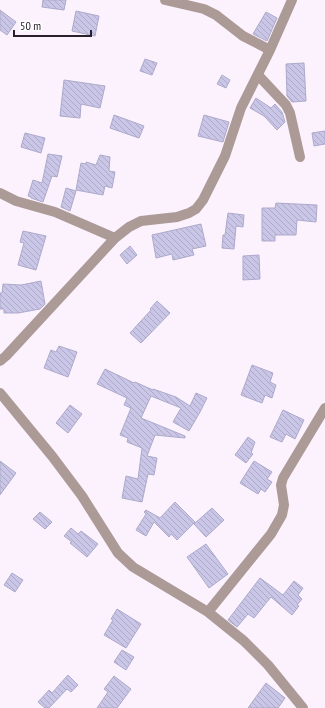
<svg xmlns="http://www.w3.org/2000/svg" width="325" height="708" font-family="'PT Sans Narrow',sans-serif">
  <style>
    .building { fill: url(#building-back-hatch); stroke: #ada9ca }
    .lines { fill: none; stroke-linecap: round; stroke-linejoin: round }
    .street { stroke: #ac9a97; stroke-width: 10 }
  </style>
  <defs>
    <pattern id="building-back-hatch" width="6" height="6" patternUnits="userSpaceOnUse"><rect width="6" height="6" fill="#cac6e7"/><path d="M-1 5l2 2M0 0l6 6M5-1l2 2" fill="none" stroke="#aeaac6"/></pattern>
  </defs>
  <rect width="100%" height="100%" fill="#fcf2fe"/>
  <!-- building -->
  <path class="building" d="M 43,0 L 66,0 L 64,10 L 42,7 Z
    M 0,10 L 16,22 L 7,35 L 0,30 Z
    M 76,11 L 99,16 L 95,36 L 72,31 Z
    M 266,12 L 277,18 L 267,41 L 253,34 Z
    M 145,59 L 157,63 L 152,75 L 140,71 Z
    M 304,63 L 306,101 L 292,102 L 287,96 L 286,64 Z
    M 222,75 L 230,80 L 226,88 L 217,84 Z
    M 64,80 L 105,86 L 100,108 L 81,104 L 80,118 L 60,116 Z
    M 256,98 L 271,108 L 275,104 L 282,112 L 285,122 L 277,130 L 264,116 L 250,108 Z
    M 114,115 L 144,126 L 139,138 L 110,128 Z
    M 204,115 L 229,122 L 223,142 L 198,136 Z
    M 325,131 L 325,144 L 314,146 L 312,133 Z
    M 25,133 L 45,138 L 41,153 L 21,147 Z
    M 48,154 L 62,156 L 57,177 L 52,176 L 43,202 L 31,198 L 31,197 L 28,196 L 33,180 L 42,183 Z
    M 100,155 L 110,157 L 109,171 L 115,172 L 112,188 L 105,186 L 103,195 L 76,190 L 81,163 L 86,164 L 86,162 L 96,165 Z
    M 66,188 L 76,191 L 70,211 L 61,207 Z
    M 276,203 L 317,205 L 316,222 L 297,220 L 296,235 L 275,235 L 275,241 L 262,241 L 262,208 L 275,208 Z
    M 228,213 L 244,215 L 243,227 L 236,226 L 234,249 L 222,248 L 223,235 L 225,235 Z
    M 201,224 L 206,246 L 192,249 L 194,255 L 173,260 L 172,254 L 156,258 L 152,235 Z
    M 23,231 L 46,236 L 36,270 L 18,265 L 24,243 L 20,242 Z
    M 130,246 L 137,255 L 127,264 L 120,255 Z
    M 259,255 L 260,279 L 243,280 L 243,256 Z
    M 41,281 L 45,304 L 40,309 L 18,313 L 4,313 L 4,309 L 0,309 L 0,293 L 2,293 L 3,284 L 21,285 Z
    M 157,301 L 170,313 L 141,343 L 130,333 L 151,310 L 150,309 Z
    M 59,346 L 77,352 L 68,377 L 44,368 L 51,350 L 56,352 Z
    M 252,365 L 273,373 L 270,382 L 276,385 L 272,398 L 265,395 L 262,403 L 241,395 Z
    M 105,369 L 134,383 L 135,382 L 153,390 L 153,389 L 176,397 L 190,406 L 196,393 L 207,398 L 200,412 L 189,431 L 173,422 L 181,408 L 151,396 L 141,418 L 185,436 L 185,438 L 155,435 L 147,456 L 157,458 L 154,475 L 148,474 L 142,502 L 122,498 L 126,476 L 138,479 L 142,448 L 127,442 L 128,438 L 120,435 L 131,408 L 124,405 L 127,398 L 97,384 Z
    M 70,405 L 82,414 L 68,433 L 56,423 Z
    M 283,410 L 304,420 L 295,439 L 286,434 L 282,442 L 270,437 Z
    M 248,437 L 255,442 L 251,453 L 253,454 L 246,463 L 235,455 Z
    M 0,461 L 16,473 L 0,495 Z
    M 254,461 L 272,472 L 267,479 L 272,482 L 265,492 L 261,489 L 258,494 L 240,483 Z
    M 175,502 L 195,522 L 177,540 L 171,534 L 169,537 L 154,522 L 146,536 L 136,530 L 146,514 L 144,512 L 146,510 L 160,518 Z
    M 212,508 L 224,520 L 206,537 L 194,524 Z
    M 40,512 L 52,522 L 45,529 L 33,519 Z
    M 71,528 L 78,534 L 81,531 L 98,544 L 87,557 L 70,543 L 72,542 L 64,536 Z
    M 206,544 L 228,574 L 209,588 L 187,557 Z
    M 12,573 L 23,580 L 15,592 L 4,585 Z
    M 260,578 L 283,595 L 294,581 L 303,588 L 298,595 L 302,599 L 297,605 L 299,606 L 292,615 L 271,597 L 254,618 L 248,614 L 237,627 L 228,620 Z
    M 117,609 L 141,624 L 126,648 L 104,635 L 113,620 L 111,619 Z
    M 122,650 L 134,657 L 126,670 L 114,662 Z
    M 68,675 L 78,685 L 71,692 L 67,689 L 49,708 L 45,708 L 38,702 L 49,690 L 52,693 Z
    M 114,676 L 131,689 L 117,708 L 97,708 L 108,692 L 104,689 Z
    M 266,683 L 285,698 L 278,708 L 248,708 Z"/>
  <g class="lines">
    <!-- street -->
    <path class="street" d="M 165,0 L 204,9 L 216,15 L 243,36 L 270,50
      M 258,75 L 286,105 L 290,113 L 300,157
      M 0,193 L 16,201 L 55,212 L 115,238
      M 0,361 L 6,356 L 115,238 L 129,227 L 141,221 L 177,217 L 189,213 L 196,209 L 203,200 L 225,156 L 241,108 L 270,50 L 292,0
      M 0,393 L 52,456 L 82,496 L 118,553 L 133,567 L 208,612 L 244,641 L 268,665 L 303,708
      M 208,612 L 271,534 L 282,515 L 284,505 L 281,485 L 283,478 L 325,408"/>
  </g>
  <!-- scale -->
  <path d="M14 30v6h77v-6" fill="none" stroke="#29202b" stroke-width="2"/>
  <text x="20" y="30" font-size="12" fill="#29202b" stroke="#ffffff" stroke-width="3" paint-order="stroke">50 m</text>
</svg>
